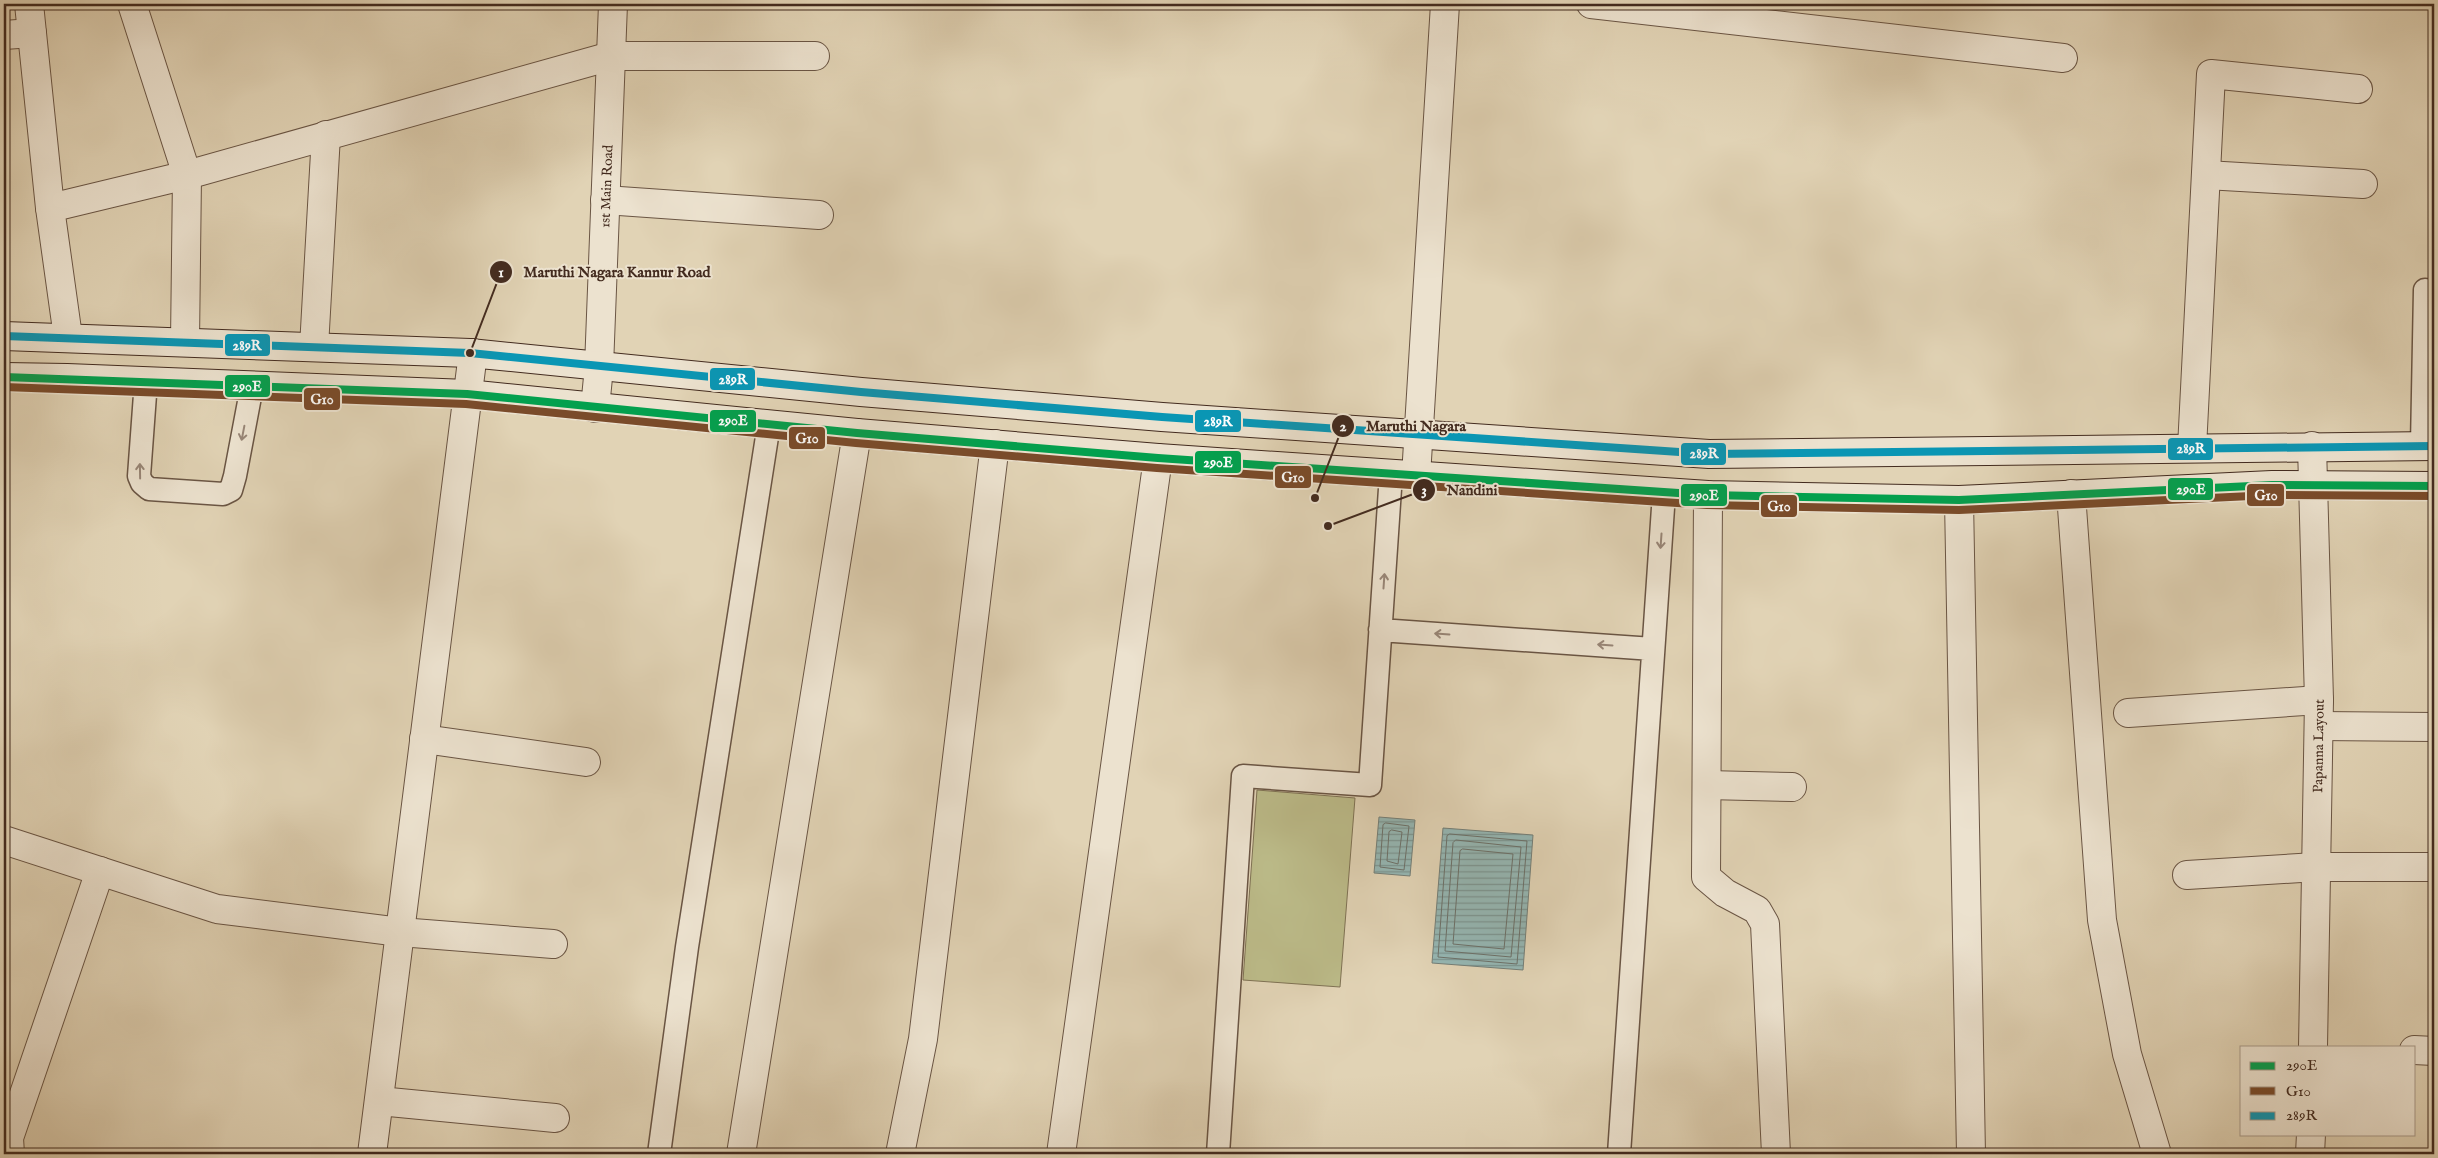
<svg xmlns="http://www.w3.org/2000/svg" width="2438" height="1158" font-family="'IM FELL English',serif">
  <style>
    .park { fill: #bbba88; stroke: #7f7254 }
    .water { fill: url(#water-rules); stroke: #747f78 }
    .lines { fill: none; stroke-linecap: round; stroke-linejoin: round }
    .shore { stroke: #6c716a; stroke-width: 1 }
    .lane-casing { stroke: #6a5544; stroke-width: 25 }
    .street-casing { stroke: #6a5544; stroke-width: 30 }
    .secondary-casing { stroke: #432b1f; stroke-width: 30 }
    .lane { stroke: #ece2cf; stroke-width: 22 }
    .street { stroke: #ece2cf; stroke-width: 28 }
    .secondary { stroke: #ece2cf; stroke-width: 28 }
    .bus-1-casing { stroke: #ece2cf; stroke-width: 11 }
    .bus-2-casing { stroke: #ece2cf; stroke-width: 11 }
    .bus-3-casing { stroke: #ece2cf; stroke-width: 11 }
    .bus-1 { stroke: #03a04e; stroke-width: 8 }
    .bus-2 { stroke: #7a4b2a; stroke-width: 8 }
    .bus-3 { stroke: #0a96b4; stroke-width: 8 }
    .oneway { stroke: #988677 }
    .labels { text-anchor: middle; stroke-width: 4; stroke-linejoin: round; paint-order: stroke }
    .street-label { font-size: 14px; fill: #432b1f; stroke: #ece2cf }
    .leader { fill: none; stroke: #432b1f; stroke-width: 2 }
    .callout-dot { fill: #432b1f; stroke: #ece2cf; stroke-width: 2 }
    .mark-label { font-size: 15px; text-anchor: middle; font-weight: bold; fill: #fff }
    .callout-label { font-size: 15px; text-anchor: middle; font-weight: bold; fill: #432b1f; stroke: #ece2cf; stroke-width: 4; stroke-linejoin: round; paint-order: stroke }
    .line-badge { stroke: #ece2cf; stroke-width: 2 }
    .badge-label { font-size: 14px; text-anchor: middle; font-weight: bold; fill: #fff }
  </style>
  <defs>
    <pattern id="water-rules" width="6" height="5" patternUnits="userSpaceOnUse" patternTransform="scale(1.25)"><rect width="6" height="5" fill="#95b7b4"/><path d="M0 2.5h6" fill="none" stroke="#7b9592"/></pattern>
  </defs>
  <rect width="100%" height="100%" fill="#e1d3b5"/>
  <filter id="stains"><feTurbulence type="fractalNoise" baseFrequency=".004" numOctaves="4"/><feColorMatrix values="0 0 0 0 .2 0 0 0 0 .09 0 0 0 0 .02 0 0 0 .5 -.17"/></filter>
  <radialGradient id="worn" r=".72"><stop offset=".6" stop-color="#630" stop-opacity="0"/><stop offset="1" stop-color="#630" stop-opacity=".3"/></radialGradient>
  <!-- park -->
  <path class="park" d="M 1257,790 L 1355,798 L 1340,987 L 1243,980 Z"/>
  <!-- water -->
  <path class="water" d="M 1379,817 L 1415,820 L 1410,876 L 1374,873 Z
    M 1443,828 L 1533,835 L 1523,970 L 1432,963 Z"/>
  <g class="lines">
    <!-- shore -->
    <path class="shore" d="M 1386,823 L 1409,826 L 1404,870 L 1380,867 L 1383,825 Z
      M 1392,830 L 1402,832 L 1398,864 L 1387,861 L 1389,832 Z
      M 1450,834 L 1527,841 L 1517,964 L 1438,957 L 1447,836 Z
      M 1456,840 L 1521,847 L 1511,957 L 1445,951 L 1453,843 Z
      M 1463,849 L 1513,854 L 1504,949 L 1453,944 L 1460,851 Z"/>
    <defs>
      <path id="lane" d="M 146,381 L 139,476 L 142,483 L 149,489 L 223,494 L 231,490 L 235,476 L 252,386
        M 2422,445 L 2425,290
        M 1380,630 L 1653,649
        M 659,1154 L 687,947 L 769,424
        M 1218,1154 L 1243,776 L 1370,785 L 1391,474
        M 1619,1154 L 1664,493"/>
      <g id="street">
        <path d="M 29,4 L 50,208 L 68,337"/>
        <path d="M 132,4 L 187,175 L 185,342"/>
        <path d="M 1591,4 L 2063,58"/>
        <path d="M 4,35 L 32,33"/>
        <path d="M 2206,175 L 2363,184"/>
        <path d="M 605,200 L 819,215"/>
        <path d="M 50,208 L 187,175 L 611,56 L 815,56"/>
        <path d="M 314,347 L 326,135"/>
        <path id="s1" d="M 595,408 L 599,367 L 613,4"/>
        <path d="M 2312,446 L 2319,700 L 2313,1047"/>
        <path d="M 2192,448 L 2211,74 L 2358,89"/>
        <path d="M 1416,476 L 1445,4"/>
        <path d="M 2071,494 L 2102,920 L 2127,1054 L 2157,1154"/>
        <path d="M 1708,495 L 1706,877 L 1725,893 L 1757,910 L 1765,924 L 1776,1154"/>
        <path d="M 1959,500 L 1971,1154"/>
        <path d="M 2128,713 L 2319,700"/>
        <path d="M 2319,726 L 2434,727"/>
        <path d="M 424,739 L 586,762"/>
        <path d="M 1707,785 L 1792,787"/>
        <path d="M 4,840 L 217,909 L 400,932 L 553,944"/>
        <path d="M 2187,875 L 2316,867 L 2434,867"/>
        <path d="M 2414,1050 L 2434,1051"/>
        <path d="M 379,1101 L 555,1118"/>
        <path d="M 10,1154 L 9,1138 L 100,871"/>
        <path d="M 372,1154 L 473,353"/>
        <path d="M 741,1154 L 857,433"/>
        <path d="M 900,1154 L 923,1039 L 995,444"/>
        <path d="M 1061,1154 L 1158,458"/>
        <path d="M 2310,1154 L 2311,1134"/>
      </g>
      <path id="secondary" d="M 4,336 L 470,353 L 861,392 L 1162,417 L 1709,454 L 2434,446
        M 4,377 L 67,378 L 467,394 L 857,433 L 1158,458 L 1708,495 L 1959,500 L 2272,485 L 2434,486"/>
    </defs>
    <!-- lane casing -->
    <use href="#lane" class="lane-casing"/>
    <!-- street casing -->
    <use href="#street" class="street-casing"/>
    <!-- secondary casing -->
    <use href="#secondary" class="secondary-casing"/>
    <!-- lane -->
    <use href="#lane" class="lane"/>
    <!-- street -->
    <use href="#street" class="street"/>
    <!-- secondary -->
    <use href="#secondary" class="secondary"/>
    <defs>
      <path id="bus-1" d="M 4,377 L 467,394 L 857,433 L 1158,458 L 1708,495 L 1959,500 L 2272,485 L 2434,486"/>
      <path id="bus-2" d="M 4,387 L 466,404 L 856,443 L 1157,468 L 1707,505 L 1959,510 L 2272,495 L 2434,496"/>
      <path id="bus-3" d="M 4,336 L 470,353 L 861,392 L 1162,417 L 1709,454 L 2434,446"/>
    </defs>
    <!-- bus-1 casing -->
    <use href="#bus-1" class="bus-1-casing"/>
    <!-- bus-2 casing -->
    <use href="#bus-2" class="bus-2-casing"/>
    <!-- bus-3 casing -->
    <use href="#bus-3" class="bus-3-casing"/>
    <!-- bus-1 -->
    <use href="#bus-1" class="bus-1"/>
    <!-- bus-2 -->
    <use href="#bus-2" class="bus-2"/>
    <!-- bus-3 -->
    <use href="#bus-3" class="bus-3"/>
  </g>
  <!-- one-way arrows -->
  <defs><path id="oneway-shaft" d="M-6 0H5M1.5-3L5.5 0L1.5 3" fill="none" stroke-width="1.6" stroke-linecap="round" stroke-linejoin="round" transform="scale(1.25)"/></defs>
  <g class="oneway">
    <use href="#oneway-shaft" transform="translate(243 433) rotate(101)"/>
    <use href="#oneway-shaft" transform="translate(140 471) rotate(-91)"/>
    <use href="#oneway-shaft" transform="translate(1661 541) rotate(94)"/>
    <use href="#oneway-shaft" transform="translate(1384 581) rotate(-86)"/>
    <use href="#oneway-shaft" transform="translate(1442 634) rotate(-176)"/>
    <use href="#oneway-shaft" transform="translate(1605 645) rotate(-176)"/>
  </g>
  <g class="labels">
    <!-- street labels -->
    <g class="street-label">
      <text dy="5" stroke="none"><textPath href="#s1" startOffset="222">1st Main Road</textPath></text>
      <text transform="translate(2318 746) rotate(-89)" y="5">Papanna Layout</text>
    </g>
  </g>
  <!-- callouts -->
  <path class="leader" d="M470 353L501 272M1315 498L1343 426M1328 526L1424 490"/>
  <g class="callout-dot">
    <circle cx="470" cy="353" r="5"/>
    <circle cx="1315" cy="498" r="5"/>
    <circle cx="1328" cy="526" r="5"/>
    <circle cx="501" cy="272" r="12"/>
    <circle cx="1343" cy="426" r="12"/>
    <circle cx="1424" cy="490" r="12"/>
  </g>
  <g class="mark-label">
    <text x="501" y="277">1</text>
    <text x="1343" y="431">2</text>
    <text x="1424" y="495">3</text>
  </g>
  <g class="callout-label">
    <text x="617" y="277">Maruthi Nagara Kannur Road</text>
    <text x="1416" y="431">Maruthi Nagara</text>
    <text x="1472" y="495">Nandini</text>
  </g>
  <g class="line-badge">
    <rect x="224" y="333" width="47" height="24" rx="5" fill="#0a96b4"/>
    <rect x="709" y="367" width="47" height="24" rx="5" fill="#0a96b4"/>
    <rect x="224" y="374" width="47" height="24" rx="5" fill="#03a04e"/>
    <rect x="303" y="387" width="38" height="24" rx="5" fill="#7a4b2a"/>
    <rect x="709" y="409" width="48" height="24" rx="5" fill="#03a04e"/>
    <rect x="1194" y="409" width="48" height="24" rx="5" fill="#0a96b4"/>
    <rect x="788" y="426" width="38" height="24" rx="5" fill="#7a4b2a"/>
    <rect x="2167" y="437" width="47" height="24" rx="5" fill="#0a96b4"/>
    <rect x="1680" y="442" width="47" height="24" rx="5" fill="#0a96b4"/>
    <rect x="1194" y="450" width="48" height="24" rx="5" fill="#03a04e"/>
    <rect x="1274" y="465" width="38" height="24" rx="5" fill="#7a4b2a"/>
    <rect x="2167" y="477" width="47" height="24" rx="5" fill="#03a04e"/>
    <rect x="1680" y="483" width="48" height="24" rx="5" fill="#03a04e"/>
    <rect x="2246" y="483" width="39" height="24" rx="5" fill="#7a4b2a"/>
    <rect x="1760" y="494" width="38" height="24" rx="5" fill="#7a4b2a"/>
  </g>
  <g class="badge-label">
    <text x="247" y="350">289R</text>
    <text x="733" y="384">289R</text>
    <text x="247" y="391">290E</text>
    <text x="322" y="404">G10</text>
    <text x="733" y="425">290E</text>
    <text x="1218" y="426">289R</text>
    <text x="807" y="443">G10</text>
    <text x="2191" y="453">289R</text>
    <text x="1704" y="458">289R</text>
    <text x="1218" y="467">290E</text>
    <text x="1293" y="482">G10</text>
    <text x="2191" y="494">290E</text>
    <text x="1704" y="500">290E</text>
    <text x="2266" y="500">G10</text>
    <text x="1779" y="511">G10</text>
  </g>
  <!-- margin -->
  <rect width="2438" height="1158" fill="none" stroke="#e1d3b5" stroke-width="20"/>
  <rect x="5" y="5" width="2428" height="1148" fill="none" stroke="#432b1f" stroke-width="2.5"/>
  <rect x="10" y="10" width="2418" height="1138" fill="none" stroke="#432b1f"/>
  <!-- legend -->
  <rect x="2240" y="1046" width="175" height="90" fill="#ece2cf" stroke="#a89989"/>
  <rect x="2250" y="1062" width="25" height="8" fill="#03a04e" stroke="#a89989"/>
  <text x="2286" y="1070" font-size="15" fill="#432b1f">290E</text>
  <rect x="2250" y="1087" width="25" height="8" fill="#7a4b2a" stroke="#a89989"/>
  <text x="2286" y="1096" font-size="15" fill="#432b1f">G10</text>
  <rect x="2250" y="1112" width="25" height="8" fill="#0a96b4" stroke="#a89989"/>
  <text x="2286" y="1120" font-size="15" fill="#432b1f">289R</text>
  <rect width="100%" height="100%" filter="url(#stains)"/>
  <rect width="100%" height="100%" fill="url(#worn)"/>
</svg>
